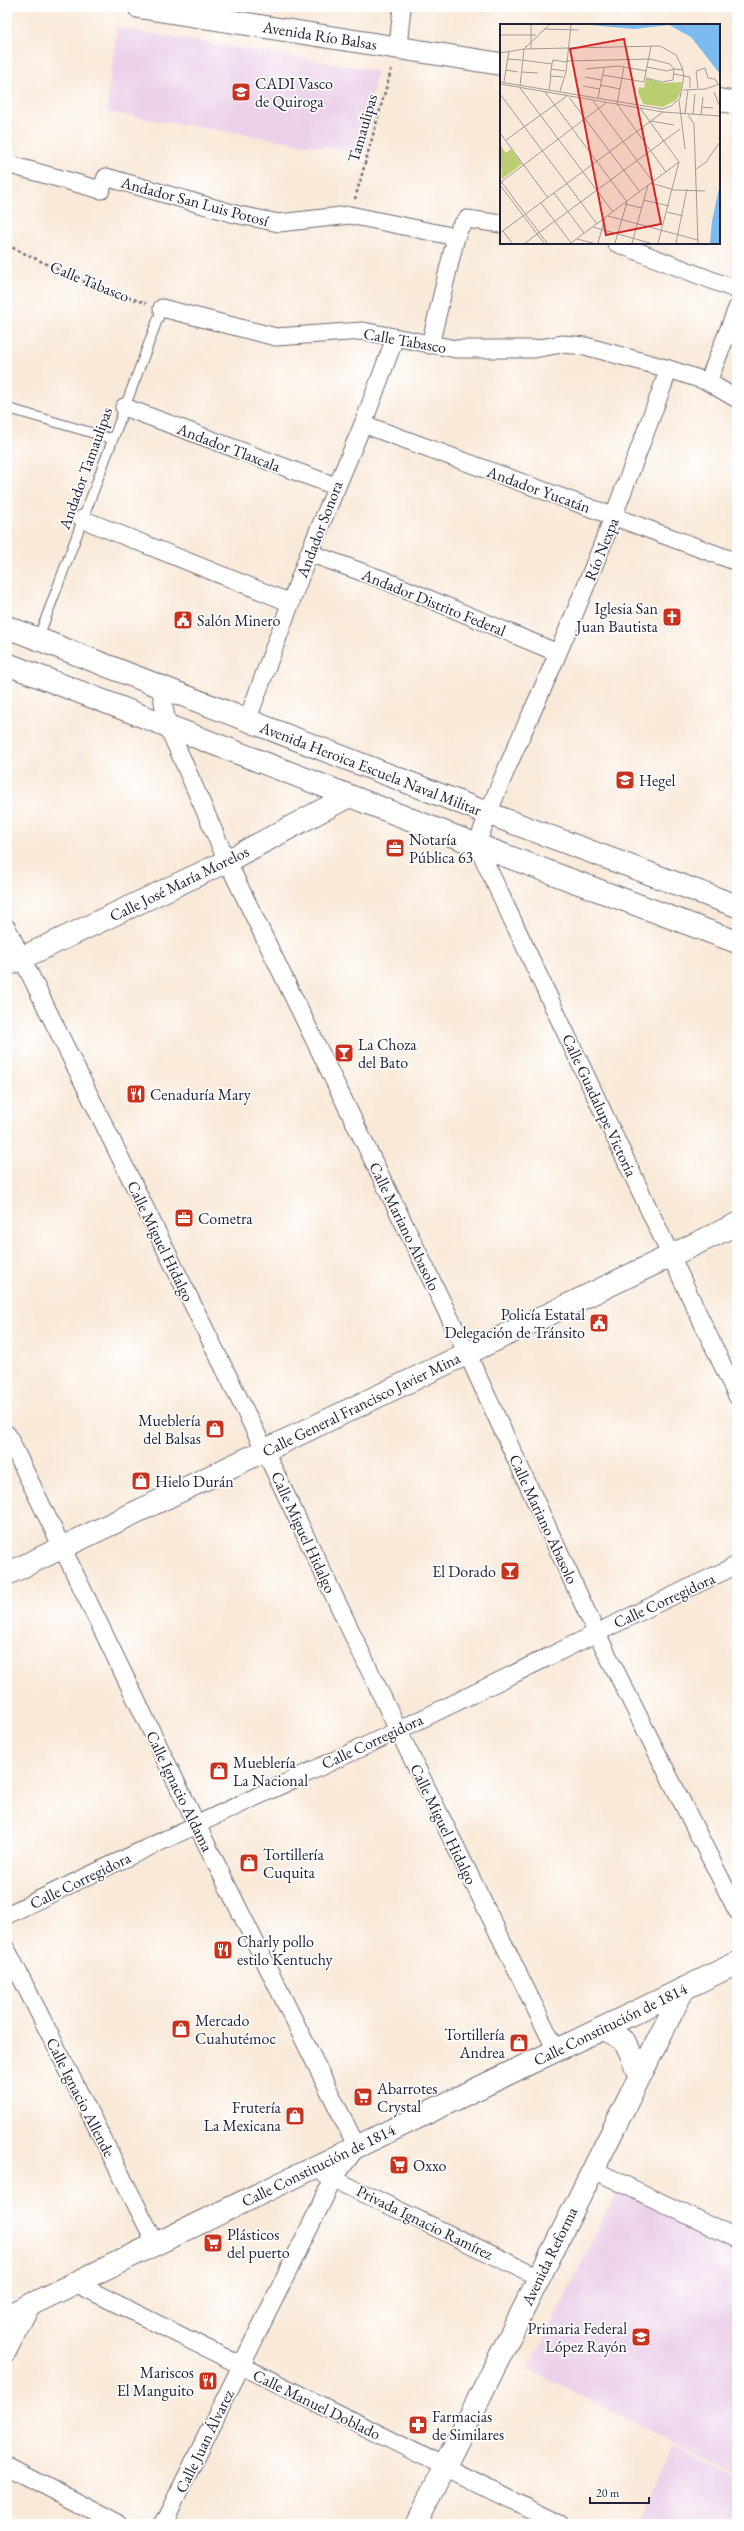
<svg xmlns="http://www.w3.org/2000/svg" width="744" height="2531" font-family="'EB Garamond',serif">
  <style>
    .built { fill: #ecd1ea }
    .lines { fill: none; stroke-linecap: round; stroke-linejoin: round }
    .lane-casing { stroke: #6d6872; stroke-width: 11 }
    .street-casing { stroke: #6d6872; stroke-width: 19 }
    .secondary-casing { stroke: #6d6872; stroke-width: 24 }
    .path { stroke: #6d6872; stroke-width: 2.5; stroke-dasharray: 3 3; stroke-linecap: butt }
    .lane { stroke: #fff; stroke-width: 9 }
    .street { stroke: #fff; stroke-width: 17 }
    .secondary { stroke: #fff; stroke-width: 22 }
    .labels { text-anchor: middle; stroke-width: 3.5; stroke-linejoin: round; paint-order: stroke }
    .street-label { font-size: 16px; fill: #22223b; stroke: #fff }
    .poi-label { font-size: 16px; fill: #22223b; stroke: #fff; text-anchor: start }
    .inset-road { fill: none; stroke: #a39999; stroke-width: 1 }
    .view { fill: #d62828; fill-opacity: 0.15; stroke: #d62828; stroke-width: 2 }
    .inset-edge { fill: none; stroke: #22223b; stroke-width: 2 }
  </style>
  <rect width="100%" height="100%" fill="#fff"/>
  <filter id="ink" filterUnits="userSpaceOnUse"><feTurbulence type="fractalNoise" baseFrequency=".025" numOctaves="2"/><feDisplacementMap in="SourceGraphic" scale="8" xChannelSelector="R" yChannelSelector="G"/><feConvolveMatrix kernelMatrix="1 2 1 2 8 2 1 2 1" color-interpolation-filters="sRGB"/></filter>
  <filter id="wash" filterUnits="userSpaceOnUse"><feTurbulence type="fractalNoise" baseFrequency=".012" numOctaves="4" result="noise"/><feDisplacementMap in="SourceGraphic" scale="16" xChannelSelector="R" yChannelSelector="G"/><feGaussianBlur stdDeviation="0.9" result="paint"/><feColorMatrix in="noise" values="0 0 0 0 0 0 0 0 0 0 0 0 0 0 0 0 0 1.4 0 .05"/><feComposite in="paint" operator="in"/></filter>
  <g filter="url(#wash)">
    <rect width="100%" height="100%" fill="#f9e9d8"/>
    <!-- built -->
    <path class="built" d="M 117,28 L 377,71 L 359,153 L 106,112 Z
      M 617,2191 L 737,2249 L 737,2476 L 529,2369 Z
      M 672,2445 L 737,2479 L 737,2524 L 636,2524 Z"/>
  </g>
  <g filter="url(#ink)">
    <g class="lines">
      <defs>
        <path id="lane" d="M 7,408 L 113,439
          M 38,639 L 162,308"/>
        <path id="street" d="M 398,47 L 402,7
          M 7,164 L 101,190 L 106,177 L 235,214 L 279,223 L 350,215 L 456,237 L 460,227 L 467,219 L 501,224
          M 616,243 L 737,290
          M 162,308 L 276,337 L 363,331 L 456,349 L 534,349 L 562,344 L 585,346 L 669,369 L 708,382 L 737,399
          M 430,345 L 456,237
          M 669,369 C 634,464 598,559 558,653 C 531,717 499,779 477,845 L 737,1396
          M 708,382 L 737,308
          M 124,407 L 335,486
          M 363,424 L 737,562
          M 82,519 L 291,603
          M 309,553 L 384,580 L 558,653
          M 160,687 L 168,727 L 227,861 L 467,1353 L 596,1632 L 737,1911
          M 247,721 L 309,553 L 363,424 L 395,338
          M 7,928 L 265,1451 L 398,1730 L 556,2050
          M 7,1434 L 196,1823 L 357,2147 L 334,2178 L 163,2524
          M 7,1915 C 136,1852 267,1792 397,1731 C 511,1676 623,1619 737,1565
          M 7,1950 L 156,2244
          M 592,2169 L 737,2239
          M 325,2175 L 539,2277
          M 75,2283 L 560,2524
          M 7,2353 L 32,2304
          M 7,2466 L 118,2524"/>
        <path id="secondary" d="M 139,7 L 501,64
          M 719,100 L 737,103
          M 7,627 L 487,813 L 737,906
          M 7,664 L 477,845 L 737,942
          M 7,965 L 227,861 L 349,796
          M 7,1574 L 737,1224
          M 592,2034 L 602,2029 C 629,2038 630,2051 639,2076
          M 7,2316 L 737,1963
          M 416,2524 L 684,1988"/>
      </defs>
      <!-- lane casing -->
      <use href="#lane" class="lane-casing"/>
      <!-- street casing -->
      <use href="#street" class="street-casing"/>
      <!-- secondary casing -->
      <use href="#secondary" class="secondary-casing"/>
      <!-- path -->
      <path class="path" d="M 355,199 L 392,67
        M 7,245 L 95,287 L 146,303"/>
      <!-- lane -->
      <use href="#lane" class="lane"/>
      <!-- street -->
      <use href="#street" class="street"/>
      <!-- secondary -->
      <use href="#secondary" class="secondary"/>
    </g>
  </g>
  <!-- icons -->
  <defs>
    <symbol id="school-square" viewBox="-11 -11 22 22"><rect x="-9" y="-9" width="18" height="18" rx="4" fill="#c8321e" stroke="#fff"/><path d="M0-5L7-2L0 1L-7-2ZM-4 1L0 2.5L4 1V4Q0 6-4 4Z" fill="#fff"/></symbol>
    <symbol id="church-square" viewBox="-11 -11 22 22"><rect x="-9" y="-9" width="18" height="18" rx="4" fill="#c8321e" stroke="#fff"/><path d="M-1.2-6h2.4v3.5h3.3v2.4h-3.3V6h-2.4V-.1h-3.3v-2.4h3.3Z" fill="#fff"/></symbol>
    <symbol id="civic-square" viewBox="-11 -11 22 22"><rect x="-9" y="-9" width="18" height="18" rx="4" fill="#c8321e" stroke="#fff"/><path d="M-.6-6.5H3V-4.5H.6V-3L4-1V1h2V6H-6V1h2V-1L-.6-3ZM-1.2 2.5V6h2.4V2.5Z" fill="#fff"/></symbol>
    <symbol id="office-square" viewBox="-11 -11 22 22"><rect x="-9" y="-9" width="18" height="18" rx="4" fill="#c8321e" stroke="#fff"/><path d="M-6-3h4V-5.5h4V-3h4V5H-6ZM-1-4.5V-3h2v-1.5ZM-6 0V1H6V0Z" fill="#fff"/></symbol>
    <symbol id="bar-square" viewBox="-11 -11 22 22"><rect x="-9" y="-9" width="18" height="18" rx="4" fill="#c8321e" stroke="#fff"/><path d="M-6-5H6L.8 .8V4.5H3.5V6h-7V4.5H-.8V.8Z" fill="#fff"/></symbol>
    <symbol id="restaurant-square" viewBox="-11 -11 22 22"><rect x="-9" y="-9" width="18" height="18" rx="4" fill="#c8321e" stroke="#fff"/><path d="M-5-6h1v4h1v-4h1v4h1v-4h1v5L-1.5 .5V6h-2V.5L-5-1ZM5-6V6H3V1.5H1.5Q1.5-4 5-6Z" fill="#fff"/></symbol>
    <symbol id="shop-square" viewBox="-11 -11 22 22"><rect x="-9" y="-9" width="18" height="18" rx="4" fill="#c8321e" stroke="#fff"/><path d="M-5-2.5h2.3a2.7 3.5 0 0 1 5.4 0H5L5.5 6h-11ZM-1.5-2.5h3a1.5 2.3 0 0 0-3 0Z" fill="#fff"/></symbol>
    <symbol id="supermarket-square" viewBox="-11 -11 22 22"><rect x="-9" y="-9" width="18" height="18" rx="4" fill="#c8321e" stroke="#fff"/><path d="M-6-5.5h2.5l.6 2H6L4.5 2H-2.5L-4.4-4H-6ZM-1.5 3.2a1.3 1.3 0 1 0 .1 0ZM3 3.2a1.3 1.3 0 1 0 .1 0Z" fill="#fff"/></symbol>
    <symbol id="pharmacy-square" viewBox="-11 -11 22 22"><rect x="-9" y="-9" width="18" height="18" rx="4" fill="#c8321e" stroke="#fff"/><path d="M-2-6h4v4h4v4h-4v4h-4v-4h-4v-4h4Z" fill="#fff"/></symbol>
  </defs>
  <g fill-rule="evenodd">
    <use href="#school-square" x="230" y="81" width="22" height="22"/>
    <use href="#church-square" x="661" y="606" width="22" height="22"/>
    <use href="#civic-square" x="172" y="609" width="22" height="22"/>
    <use href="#school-square" x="614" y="769" width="22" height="22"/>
    <use href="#office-square" x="384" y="837" width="22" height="22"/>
    <use href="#bar-square" x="333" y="1042" width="22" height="22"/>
    <use href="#restaurant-square" x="125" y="1083" width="22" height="22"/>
    <use href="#office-square" x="173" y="1207" width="22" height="22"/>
    <use href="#civic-square" x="588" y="1312" width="22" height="22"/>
    <use href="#shop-square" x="204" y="1418" width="22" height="22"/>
    <use href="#shop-square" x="130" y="1470" width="22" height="22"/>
    <use href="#bar-square" x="499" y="1560" width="22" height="22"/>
    <use href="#shop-square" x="208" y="1760" width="22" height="22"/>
    <use href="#shop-square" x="238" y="1852" width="22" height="22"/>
    <use href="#restaurant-square" x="212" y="1939" width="22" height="22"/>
    <use href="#shop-square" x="170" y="2018" width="22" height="22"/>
    <use href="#shop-square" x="508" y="2032" width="22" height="22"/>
    <use href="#supermarket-square" x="352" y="2086" width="22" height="22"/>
    <use href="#shop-square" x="284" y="2105" width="22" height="22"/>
    <use href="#supermarket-square" x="388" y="2154" width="22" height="22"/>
    <use href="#supermarket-square" x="202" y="2232" width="22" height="22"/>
    <use href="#school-square" x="630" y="2326" width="22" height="22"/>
    <use href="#restaurant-square" x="197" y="2370" width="22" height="22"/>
    <use href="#pharmacy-square" x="407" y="2414" width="22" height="22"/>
  </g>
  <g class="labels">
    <!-- street labels -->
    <g class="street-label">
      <text transform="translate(320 35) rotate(9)" y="6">Avenida Río Balsas</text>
      <text transform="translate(362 128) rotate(-74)" y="6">Tamaulipas</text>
      <text transform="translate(195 201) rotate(15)" y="6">Andador San Luis Potosí</text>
      <text transform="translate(90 281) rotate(22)" y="6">Calle Tabasco</text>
      <text transform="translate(405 340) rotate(10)" y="6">Calle Tabasco</text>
      <text transform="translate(229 447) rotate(21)" y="6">Andador Tlaxcala</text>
      <text transform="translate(85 468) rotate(-70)" y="6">Andador Tamaulipas</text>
      <text transform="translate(539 489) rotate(20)" y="6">Andador Yucatán</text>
      <text transform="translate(319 529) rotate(-69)" y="6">Andador Sonora</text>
      <text transform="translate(601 549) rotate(-68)" y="6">Río Nexpa</text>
      <text transform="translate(434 602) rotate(22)" y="6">Andador Distrito Federal</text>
      <text transform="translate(371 768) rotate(21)" y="6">Avenida Heroica Escuela Naval Militar</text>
      <text transform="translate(179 883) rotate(-26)" y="6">Calle José María Morelos</text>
      <text transform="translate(600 1105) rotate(65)" y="6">Calle Guadalupe Victoria</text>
      <text transform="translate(405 1226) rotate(64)" y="6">Calle Mariano Abasolo</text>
      <text transform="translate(161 1241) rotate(64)" y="6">Calle Miguel Hidalgo</text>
      <text transform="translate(361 1404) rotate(-26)" y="6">Calle General Francisco Javier Mina</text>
      <text transform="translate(544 1519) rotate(65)" y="6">Calle Mariano Abasolo</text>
      <text transform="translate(304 1532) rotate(65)" y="6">Calle Miguel Hidalgo</text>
      <text transform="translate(664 1600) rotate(-25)" y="6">Calle Corregidora</text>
      <text transform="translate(372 1741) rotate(-25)" y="6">Calle Corregidora</text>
      <text transform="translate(180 1791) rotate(64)" y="6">Calle Ignacio Aldama</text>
      <text transform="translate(444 1824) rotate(64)" y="6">Calle Miguel Hidalgo</text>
      <text transform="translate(80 1880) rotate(-26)" y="6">Calle Corregidora</text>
      <text transform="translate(610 2024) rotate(-26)" y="6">Calle Constitución de 1814</text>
      <text transform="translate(81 2097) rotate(63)" y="6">Calle Ignacio Allende</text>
      <text transform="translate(318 2165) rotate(-26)" y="6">Calle Constitución de 1814</text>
      <text transform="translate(425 2222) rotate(26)" y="6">Privada Ignacio Ramírez</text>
      <text transform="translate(549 2256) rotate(-64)" y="6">Avenida Reforma</text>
      <text transform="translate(317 2404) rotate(26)" y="6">Calle Manuel Doblado</text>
      <text transform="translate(204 2441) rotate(-64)" y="6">Calle Juan Álvarez</text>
    </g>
    <!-- poi labels -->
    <g class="poi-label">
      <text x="255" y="89">CADI Vasco<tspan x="255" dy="18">de Quiroga</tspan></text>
      <text x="658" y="614" text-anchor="end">Iglesia San<tspan x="658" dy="18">Juan Bautista</tspan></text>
      <text x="197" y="626">Salón Minero</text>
      <text x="639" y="786">Hegel</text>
      <text x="409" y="845">Notaría<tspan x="409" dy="18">Pública 63</tspan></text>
      <text x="358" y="1050">La Choza<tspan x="358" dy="18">del Bato</tspan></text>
      <text x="150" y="1100">Cenaduría Mary</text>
      <text x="198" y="1224">Cometra</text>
      <text x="585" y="1320" text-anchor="end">Policía Estatal<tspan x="585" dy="18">Delegación de Tránsito</tspan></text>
      <text x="201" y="1426" text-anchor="end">Mueblería<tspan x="201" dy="18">del Balsas</tspan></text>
      <text x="155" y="1487">Hielo Durán</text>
      <text x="496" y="1577" text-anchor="end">El Dorado</text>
      <text x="233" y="1768">Mueblería<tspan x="233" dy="18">La Nacional</tspan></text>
      <text x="263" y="1860">Tortillería<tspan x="263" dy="18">Cuquita</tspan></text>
      <text x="237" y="1947">Charly pollo<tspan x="237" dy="18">estilo Kentuchy</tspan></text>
      <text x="195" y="2026">Mercado<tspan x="195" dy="18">Cuahutémoc</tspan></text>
      <text x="505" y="2040" text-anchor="end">Tortillería<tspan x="505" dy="18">Andrea</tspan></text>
      <text x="377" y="2094">Abarrotes<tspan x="377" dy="18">Crystal</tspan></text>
      <text x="281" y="2113" text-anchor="end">Frutería<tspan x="281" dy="18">La Mexicana</tspan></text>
      <text x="413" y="2171">Oxxo</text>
      <text x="227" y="2240">Plásticos<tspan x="227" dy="18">del puerto</tspan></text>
      <text x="627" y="2334" text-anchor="end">Primaria Federal<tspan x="627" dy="18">López Rayón</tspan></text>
      <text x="194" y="2378" text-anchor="end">Mariscos<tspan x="194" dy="18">El Manguito</tspan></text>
      <text x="432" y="2422">Farmacias<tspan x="432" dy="18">de Similares</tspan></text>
    </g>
  </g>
  <!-- overview -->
  <g transform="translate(500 24)">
    <rect width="220" height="220" fill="#f9e9d8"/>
    <path d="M 146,54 L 162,59 L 182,58 L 180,70 L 176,76 L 163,83 L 143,80 L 138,68 L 139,63 L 144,64 ZM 0,121 L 6,129 L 11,125 L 22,140 L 2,155 Z" fill="#bacd70"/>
    <path d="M 91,1 L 220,1 L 220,50 L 191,13 L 169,1 L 134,5 ZM 220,159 L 220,219 L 210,219 L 212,197 Z" fill="#7bbbef"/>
    <path class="inset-road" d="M 44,5 L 79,6M 0,11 L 36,11M 31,25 L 31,1M 0,29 L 24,25 L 160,22 L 176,31 L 182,43 L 184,52 L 180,74 L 171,82 L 163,85 L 0,58M 8,35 L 21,36M 22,36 L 52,40M 66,37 L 150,35 L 170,40 L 174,45 L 173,56 L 162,58 L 146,54M 124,43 L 117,80 L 166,148M 147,43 L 167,47 L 174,45 L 183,46M 51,45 L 65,47M 86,45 L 118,42 L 147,47M 6,46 L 18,48M 22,48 L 38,49M 174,50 L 190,53 L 190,64M 103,51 L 144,58 L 151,22M 63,53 L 50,52 L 52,40 L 53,36 L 66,38M 85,53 L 101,56M 4,58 L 9,27M 0,60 L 163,88 L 220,92M 100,61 L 120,65M 20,62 L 24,25 L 49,1M 83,62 L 100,65M 20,64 L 113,188M 198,64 L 196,47 L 205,44 L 208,54 L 215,55 L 218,60M 49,66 L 51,52M 183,66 L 205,65 L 220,60M 60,67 L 66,48 L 71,1M 45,68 L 127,178 L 115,219M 214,68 L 220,83M 0,70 L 97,200M 69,73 L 140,168M 98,74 L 104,44M 179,76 L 185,125M 93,77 L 153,158M 201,83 L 213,84M 140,84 L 179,138M 185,89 L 188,66M 193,90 L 195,70M 188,91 L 194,100 L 198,219M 201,91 L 203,73M 151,97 L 174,101M 0,109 L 48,174M 6,116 L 67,72M 195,146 L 206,138 L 220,118M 0,156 L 47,219M 1,158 L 106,79M 151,159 L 174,166 L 205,167M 0,161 L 44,219M 54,169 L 84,209M 144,176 L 169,182M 41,179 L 71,219M 125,180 L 142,184M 167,188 L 183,192M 108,192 L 198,216M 93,203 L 150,219M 3,207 L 12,219M 0,209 L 163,88M 77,215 L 93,219M 25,219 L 180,105M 71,219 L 179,138M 98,219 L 105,194M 132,219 L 148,161M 158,219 L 179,138M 176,219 L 187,165"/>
    <path class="view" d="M 124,15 L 161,200 L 106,211 L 70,25 Z"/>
    <rect width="220" height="220" class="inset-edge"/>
  </g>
  <!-- margin -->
  <rect width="744" height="2531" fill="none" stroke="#fff" stroke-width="24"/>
  <!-- scale -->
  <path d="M590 2497v6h59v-6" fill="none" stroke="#22223b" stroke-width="2"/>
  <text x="596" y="2497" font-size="12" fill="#22223b" stroke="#ffffff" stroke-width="3" paint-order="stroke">20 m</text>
</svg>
